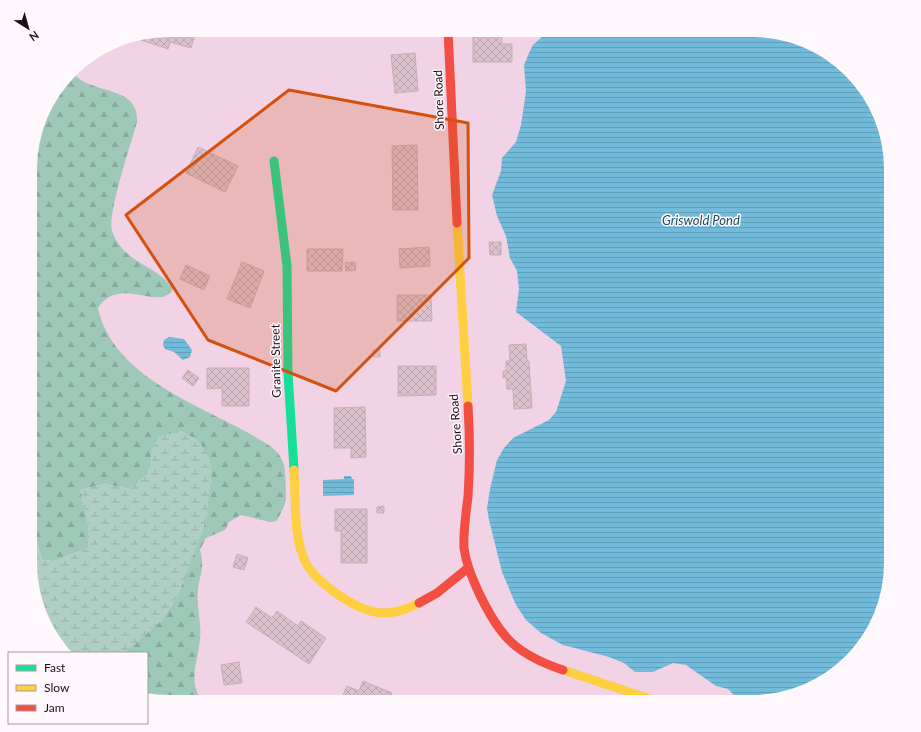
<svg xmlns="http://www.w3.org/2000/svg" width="921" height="732" font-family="Lato,sans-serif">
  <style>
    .forest { fill: url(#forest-firs) }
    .wetland { fill: url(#wetland-marsh) }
    .water { fill: url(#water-rules) }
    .building { fill: url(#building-cross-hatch); stroke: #c7adb8 }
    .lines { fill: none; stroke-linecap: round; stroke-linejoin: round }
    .fast { stroke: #16e098; stroke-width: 9 }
    .slow { stroke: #ffcf43; stroke-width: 9 }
    .jam { stroke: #f24e42; stroke-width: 9 }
    .marked { fill: #d4510d; fill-opacity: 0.2; stroke: #d4510d; stroke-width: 3; stroke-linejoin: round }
    .labels { text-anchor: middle; stroke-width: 3; stroke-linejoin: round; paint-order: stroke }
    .street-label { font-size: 12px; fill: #200d19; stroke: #fef8fc }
    .water-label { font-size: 13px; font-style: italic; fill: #1e4e5e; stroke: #fef8fc }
  </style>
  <defs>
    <pattern id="forest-firs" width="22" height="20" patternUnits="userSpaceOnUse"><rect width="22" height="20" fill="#9ec9b9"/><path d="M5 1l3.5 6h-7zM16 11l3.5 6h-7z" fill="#88ab9e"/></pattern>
    <pattern id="wetland-marsh" width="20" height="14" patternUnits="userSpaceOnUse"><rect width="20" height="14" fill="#afcfc3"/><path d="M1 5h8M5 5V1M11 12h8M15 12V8" fill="none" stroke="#96b1a7"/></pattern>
    <pattern id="water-rules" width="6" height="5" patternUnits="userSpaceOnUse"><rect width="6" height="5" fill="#71bada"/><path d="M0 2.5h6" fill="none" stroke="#629fba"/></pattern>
    <pattern id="building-cross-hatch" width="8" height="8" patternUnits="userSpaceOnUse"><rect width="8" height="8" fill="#dbc1cc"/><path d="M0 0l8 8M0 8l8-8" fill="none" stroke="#bca5af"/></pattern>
  </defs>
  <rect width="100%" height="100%" fill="#f2d3e5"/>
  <!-- forest -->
  <path class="forest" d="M 72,71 C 87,96 140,83 137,122 C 131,144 107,214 112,231 C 115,240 121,248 128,254 C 144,268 160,270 173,289 C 159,313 121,274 98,308 C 113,377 198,404 252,435 C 263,442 279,449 283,462 C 286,469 286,491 286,499 C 285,506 280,514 277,521 L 270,522 L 241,515 L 229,522 L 225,530 L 206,538 L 200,550 C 205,568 200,573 198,590 C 196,606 202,623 200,640 C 198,662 187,682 203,702 L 160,702 L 147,699 L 147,653 L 124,653 L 162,620 L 178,595 L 188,566 L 160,437 L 152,449 L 151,465 L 147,474 L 130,489 L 104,484 L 80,490 L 88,523 L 88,548 L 54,561 L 42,560 L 30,517 L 31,150 L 48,100 Z"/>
  <!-- wetland -->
  <path class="wetland" d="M 179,430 L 196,439 L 207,452 L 212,473 L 206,521 L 178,595 L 162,620 L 126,652 L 66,653 C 48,630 35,603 30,573 C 28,555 30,535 30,517 L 42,560 L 54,561 L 88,548 L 88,523 L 80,490 L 104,484 L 130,489 L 147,474 L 151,465 L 152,449 L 160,437 Z"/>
  <!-- water -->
  <path class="water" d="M 566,30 L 761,30 L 805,40 L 844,65 L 880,115 L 891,168 L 891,573 L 880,617 L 856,655 L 806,691 L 752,702 L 740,702 L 728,689 L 716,686 L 686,665 L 673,663 L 653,672 L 635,672 L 624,663 L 609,657 L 563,645 L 541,633 L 526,620 L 516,605 L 502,572 L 489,520 L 487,508 L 490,489 L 497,460 L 504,448 L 513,438 L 549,420 L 556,412 L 566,381 L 561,346 L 516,312 L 519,289 L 517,271 L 510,258 L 506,236 L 497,216 L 492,195 L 501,171 L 502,158 L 516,142 L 521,125 L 526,91 L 524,65 L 529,53 L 533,45 L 545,34 Z
    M 169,337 L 184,339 L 192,350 L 190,357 L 183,360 L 174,352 L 165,349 L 163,345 L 164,340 Z
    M 344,476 L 351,476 L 352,479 L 354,479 L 354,495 L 323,496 L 323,480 L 344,479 Z"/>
  <!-- building -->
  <path class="building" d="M 169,30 L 196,31 L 191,48 L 170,42 L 168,49 L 138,39 L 139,35 Z
    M 501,31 L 502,44 L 512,44 L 512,62 L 473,62 L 473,32 Z
    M 415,53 L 418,91 L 395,93 L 391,55 Z
    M 417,145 L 418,210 L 393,210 L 392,146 Z
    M 198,147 L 238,166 L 225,192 L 186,173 Z
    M 489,242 L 501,242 L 501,255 L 490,255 Z
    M 429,247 L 430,266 L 400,268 L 399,249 Z
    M 307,249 L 343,249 L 342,271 L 307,271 Z
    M 242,262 L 264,271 L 250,308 L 227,299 Z
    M 355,262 L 356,270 L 346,271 L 345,263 Z
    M 186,265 L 210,276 L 204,290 L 180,279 Z
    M 397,295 L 431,295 L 432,321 L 397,321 Z
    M 526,344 L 527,361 L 529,361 L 532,408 L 514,409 L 513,389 L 507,389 L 506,377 L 503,378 L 503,371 L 506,371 L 506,361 L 510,361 L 509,345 Z
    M 373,350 L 380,350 L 380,357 L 373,357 Z
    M 398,366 L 436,366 L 436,395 L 398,396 Z
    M 207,368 L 249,368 L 249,406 L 222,406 L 222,388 L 207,389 Z
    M 188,370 L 199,378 L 193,386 L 182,378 Z
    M 365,407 L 366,457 L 351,458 L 351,448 L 334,448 L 334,408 Z
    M 384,506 L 384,513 L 377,513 L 377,507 Z
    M 335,509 L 367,509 L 367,563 L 341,563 L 341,531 L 335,531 Z
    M 237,554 L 248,558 L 244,570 L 233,567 Z
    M 256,607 L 272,618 L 277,611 L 298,626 L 301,621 L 326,638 L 309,664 L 246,622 Z
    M 239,662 L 242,683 L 224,685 L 221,665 Z
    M 363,681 L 392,693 L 388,702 L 340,702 L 347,686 L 359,691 Z"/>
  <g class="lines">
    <!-- fast -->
    <path class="fast" d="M 274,161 L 287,266 L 288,373 L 294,470"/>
    <!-- slow -->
    <path class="slow" d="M 457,223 L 468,406
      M 294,470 C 296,498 293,536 305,561 C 314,581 353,608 375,612 C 390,615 406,610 419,603
      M 563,670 L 659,702"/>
    <!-- jam -->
    <path class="jam" d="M 448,30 L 457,223
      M 468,406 C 470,437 470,466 468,497 C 466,513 463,532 464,548 C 466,564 472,577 478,591 C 499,636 515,654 563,670
      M 419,603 L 437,593 L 468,568"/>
  </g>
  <!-- marked area -->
  <path class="marked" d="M 289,90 L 468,123 L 469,258 L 336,391 L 208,340 L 126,215 Z"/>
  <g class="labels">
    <!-- street labels -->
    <g class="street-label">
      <text transform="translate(439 100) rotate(-92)" y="4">Shore Road</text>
      <text transform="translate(276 361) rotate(-91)" y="4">Granite Street</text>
      <text transform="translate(456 424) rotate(-94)" y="4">Shore Road</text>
    </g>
    <!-- water labels -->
    <g class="water-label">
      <text x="701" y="225">Griswold Pond</text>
    </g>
  </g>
  <!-- crop -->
  <path d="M0 0H921V732H0ZM169 37H752A132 132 0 0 1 884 169V563A132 132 0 0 1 752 695H169A132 132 0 0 1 37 563V169A132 132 0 0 1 169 37Z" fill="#fef8fc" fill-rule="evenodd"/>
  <!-- legend -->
  <rect x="8" y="652" width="140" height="72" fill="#fef8fc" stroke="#a59aa1"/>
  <rect x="16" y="665" width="20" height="6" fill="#16e098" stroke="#a59aa1"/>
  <text x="44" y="672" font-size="12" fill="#200d19">Fast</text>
  <rect x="16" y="685" width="20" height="6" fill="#ffcf43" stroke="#a59aa1"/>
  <text x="44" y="692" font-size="12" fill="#200d19">Slow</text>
  <rect x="16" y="705" width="20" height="6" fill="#f24e42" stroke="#a59aa1"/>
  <text x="44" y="712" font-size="12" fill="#200d19">Jam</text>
  <!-- north arrow -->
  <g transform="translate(28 28) rotate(143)" stroke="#fef8fc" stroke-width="3" paint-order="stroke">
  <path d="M0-3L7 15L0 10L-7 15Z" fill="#200d19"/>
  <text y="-6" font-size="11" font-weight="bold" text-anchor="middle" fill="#200d19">N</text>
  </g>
</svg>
